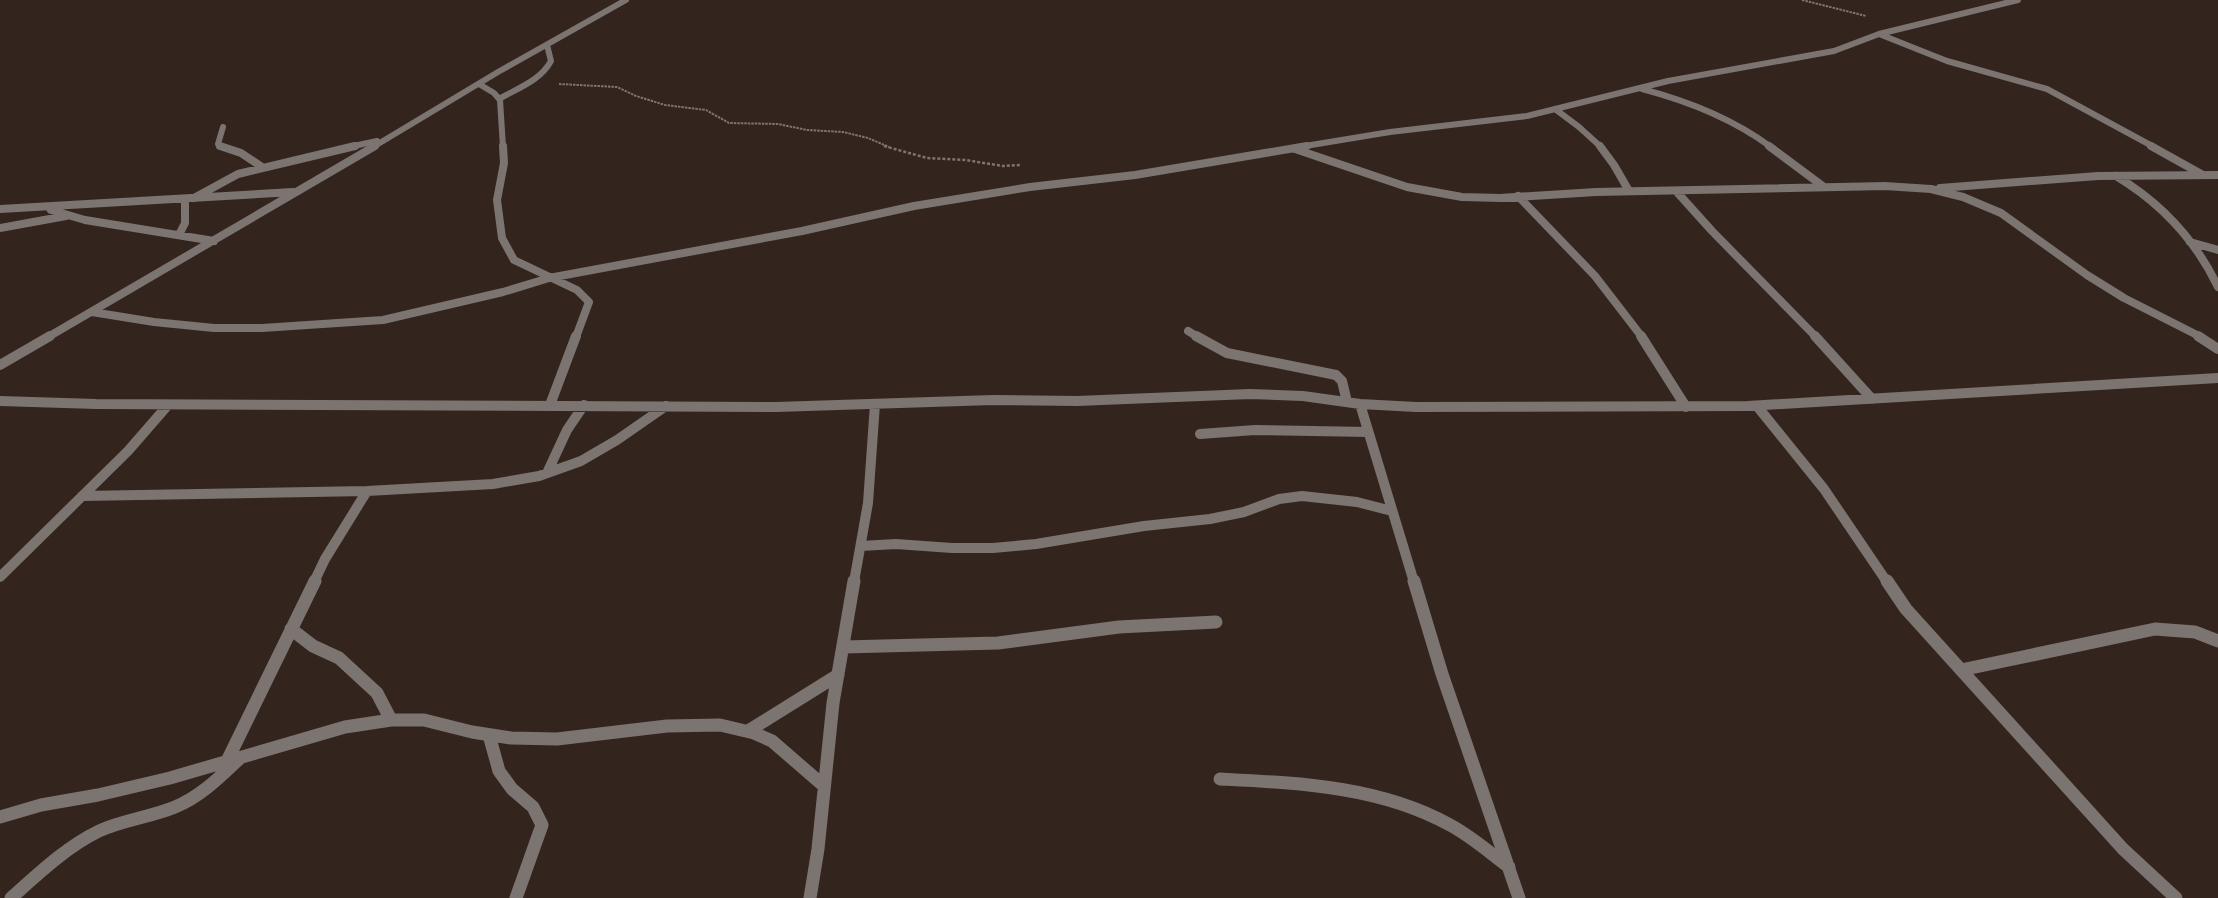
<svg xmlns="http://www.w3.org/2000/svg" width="2218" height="898" font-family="Ubuntu,sans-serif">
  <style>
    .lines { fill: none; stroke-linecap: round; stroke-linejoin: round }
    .path-far1 { stroke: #80746d; stroke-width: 2; stroke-dasharray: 2.5 1; stroke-linecap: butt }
    .path { stroke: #80746d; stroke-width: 2.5; stroke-dasharray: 3 2; stroke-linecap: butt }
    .street-far3 { stroke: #7c7471; stroke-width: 6 }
    .street-far2 { stroke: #7c7471; stroke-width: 8 }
    .street-far1 { stroke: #7c7471; stroke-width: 10 }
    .street { stroke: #7c7471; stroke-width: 13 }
  </style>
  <rect width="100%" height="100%" fill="#33251d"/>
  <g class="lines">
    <!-- path-far1 -->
    <path class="path-far1" d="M 1802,0 L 1866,16
      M 559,84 L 617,87 L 636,96 L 665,105 L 706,110 L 729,123 L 778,124 L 807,130 L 843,132 L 868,138 L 889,147"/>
    <!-- path -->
    <path class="path" d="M 884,146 L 927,158 L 965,160 L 1003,166 L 1021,165"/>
    <!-- street-far3 -->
    <path class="street-far3" d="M 1879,34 L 1947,61 L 2047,89 L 2154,147
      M 479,84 L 494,93 L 500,100 L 503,147
      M 1642,89 C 1688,101 1733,119 1771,147
      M 499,99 C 518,88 540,81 551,61 L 547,45
      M 1555,109 L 1579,127 L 1601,147
      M 222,147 L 218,144 L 223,127
      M 349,147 L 377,141
      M 373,147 L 498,72 L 626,0
      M 1299,147 L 1390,132 L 1527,116 L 1668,81 L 1834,51 L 1879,34 L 2018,0"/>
    <!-- street-far2 -->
    <path class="street-far2" d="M 220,146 L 241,153 L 262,167
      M 503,146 L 504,163 L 497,200 L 502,238 L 514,260 L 577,290 L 589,302 L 576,337
      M 1600,146 L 1614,165 L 1629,191
      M 1769,146 L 1824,187
      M 2151,146 L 2203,175
      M 1295,149 L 1407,187 L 1462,197 L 1500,198 L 1596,192 L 1885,186 L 1931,189 L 1963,197 L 2001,213 L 2087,275 L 2124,298 L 2201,337
      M 2116,176 C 2161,203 2195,239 2218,287
      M 1940,188 L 2098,176 L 2218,175
      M 1676,191 L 1712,231 L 1816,337
      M 1518,196 L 1595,276 L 1642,337
      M 194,198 L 238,174 L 355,146
      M 0,209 L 293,192
      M 51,210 L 85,220 L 214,241
      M 0,228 L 66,216
      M 179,235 L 185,223 L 185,199
      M 2190,242 L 2218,250
      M 92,312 L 154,322 L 214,328 L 262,328 L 383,320 L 503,292 L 549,278 L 802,231 L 914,206 L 1030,187 L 1135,175 L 1307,146
      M 1188,331 L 1198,337
      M 48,337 L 375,146"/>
    <!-- street-far1 -->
    <path class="street-far1" d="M 1196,336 L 1227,353 L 1336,375 L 1342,381 L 1347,402
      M 1641,336 L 1686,407
      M 1815,336 L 1872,399
      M 2198,336 L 2218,349
      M 0,365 L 50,336
      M 0,401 L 96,404 L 776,407 L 993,400 L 1077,401 L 1250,394 L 1303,396 L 1360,404 L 1416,407 L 1748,406 L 2218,378
      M 1360,404 L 1414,582
      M 550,405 L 576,336
      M 1757,406 L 1824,489 L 1887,582
      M 1200,434 L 1255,430 L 1368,432
      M 547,473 L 567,430 L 584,405
      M 82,496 L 367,491 L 493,484 L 539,476 L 581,461 L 617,440 L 666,406
      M 861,546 L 896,544 L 952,548 L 993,548 L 1036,544 L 1144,526 L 1210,519 L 1244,512 L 1279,499 L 1302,496 L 1357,502 L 1392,511
      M 0,577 L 128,451 L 168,405
      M 314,582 L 325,559 L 367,491
      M 854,582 L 868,503 L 875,404"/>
    <!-- street -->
    <path class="street" d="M 1414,581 L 1442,674 L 1519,898
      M 1887,581 L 1906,609 L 2123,849 L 2176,898
      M 291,629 L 313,646 L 339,658 L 377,693 L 391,720
      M 844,647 L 998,643 L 1119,627 L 1216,622
      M 1961,670 L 2155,629 L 2195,632 L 2218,641
      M 748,731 L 838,675
      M 489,735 L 499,771 L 512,789 L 533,807 L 542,825 L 516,898
      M 227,761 L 315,581
      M 1220,779 C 1298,783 1380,786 1450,825 C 1471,836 1490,853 1509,867
      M 0,817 L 41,805 L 98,795 L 170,778 L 345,727 L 391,720 L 424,720 L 472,732 L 511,738 L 557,739 L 667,726 L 720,725 L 754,733 L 772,741 L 824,786
      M 11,898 C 38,874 66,847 99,831 C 123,820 151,817 175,807 C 200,797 220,777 239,759
      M 810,898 L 818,849 L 833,703 L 854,581"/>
  </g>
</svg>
